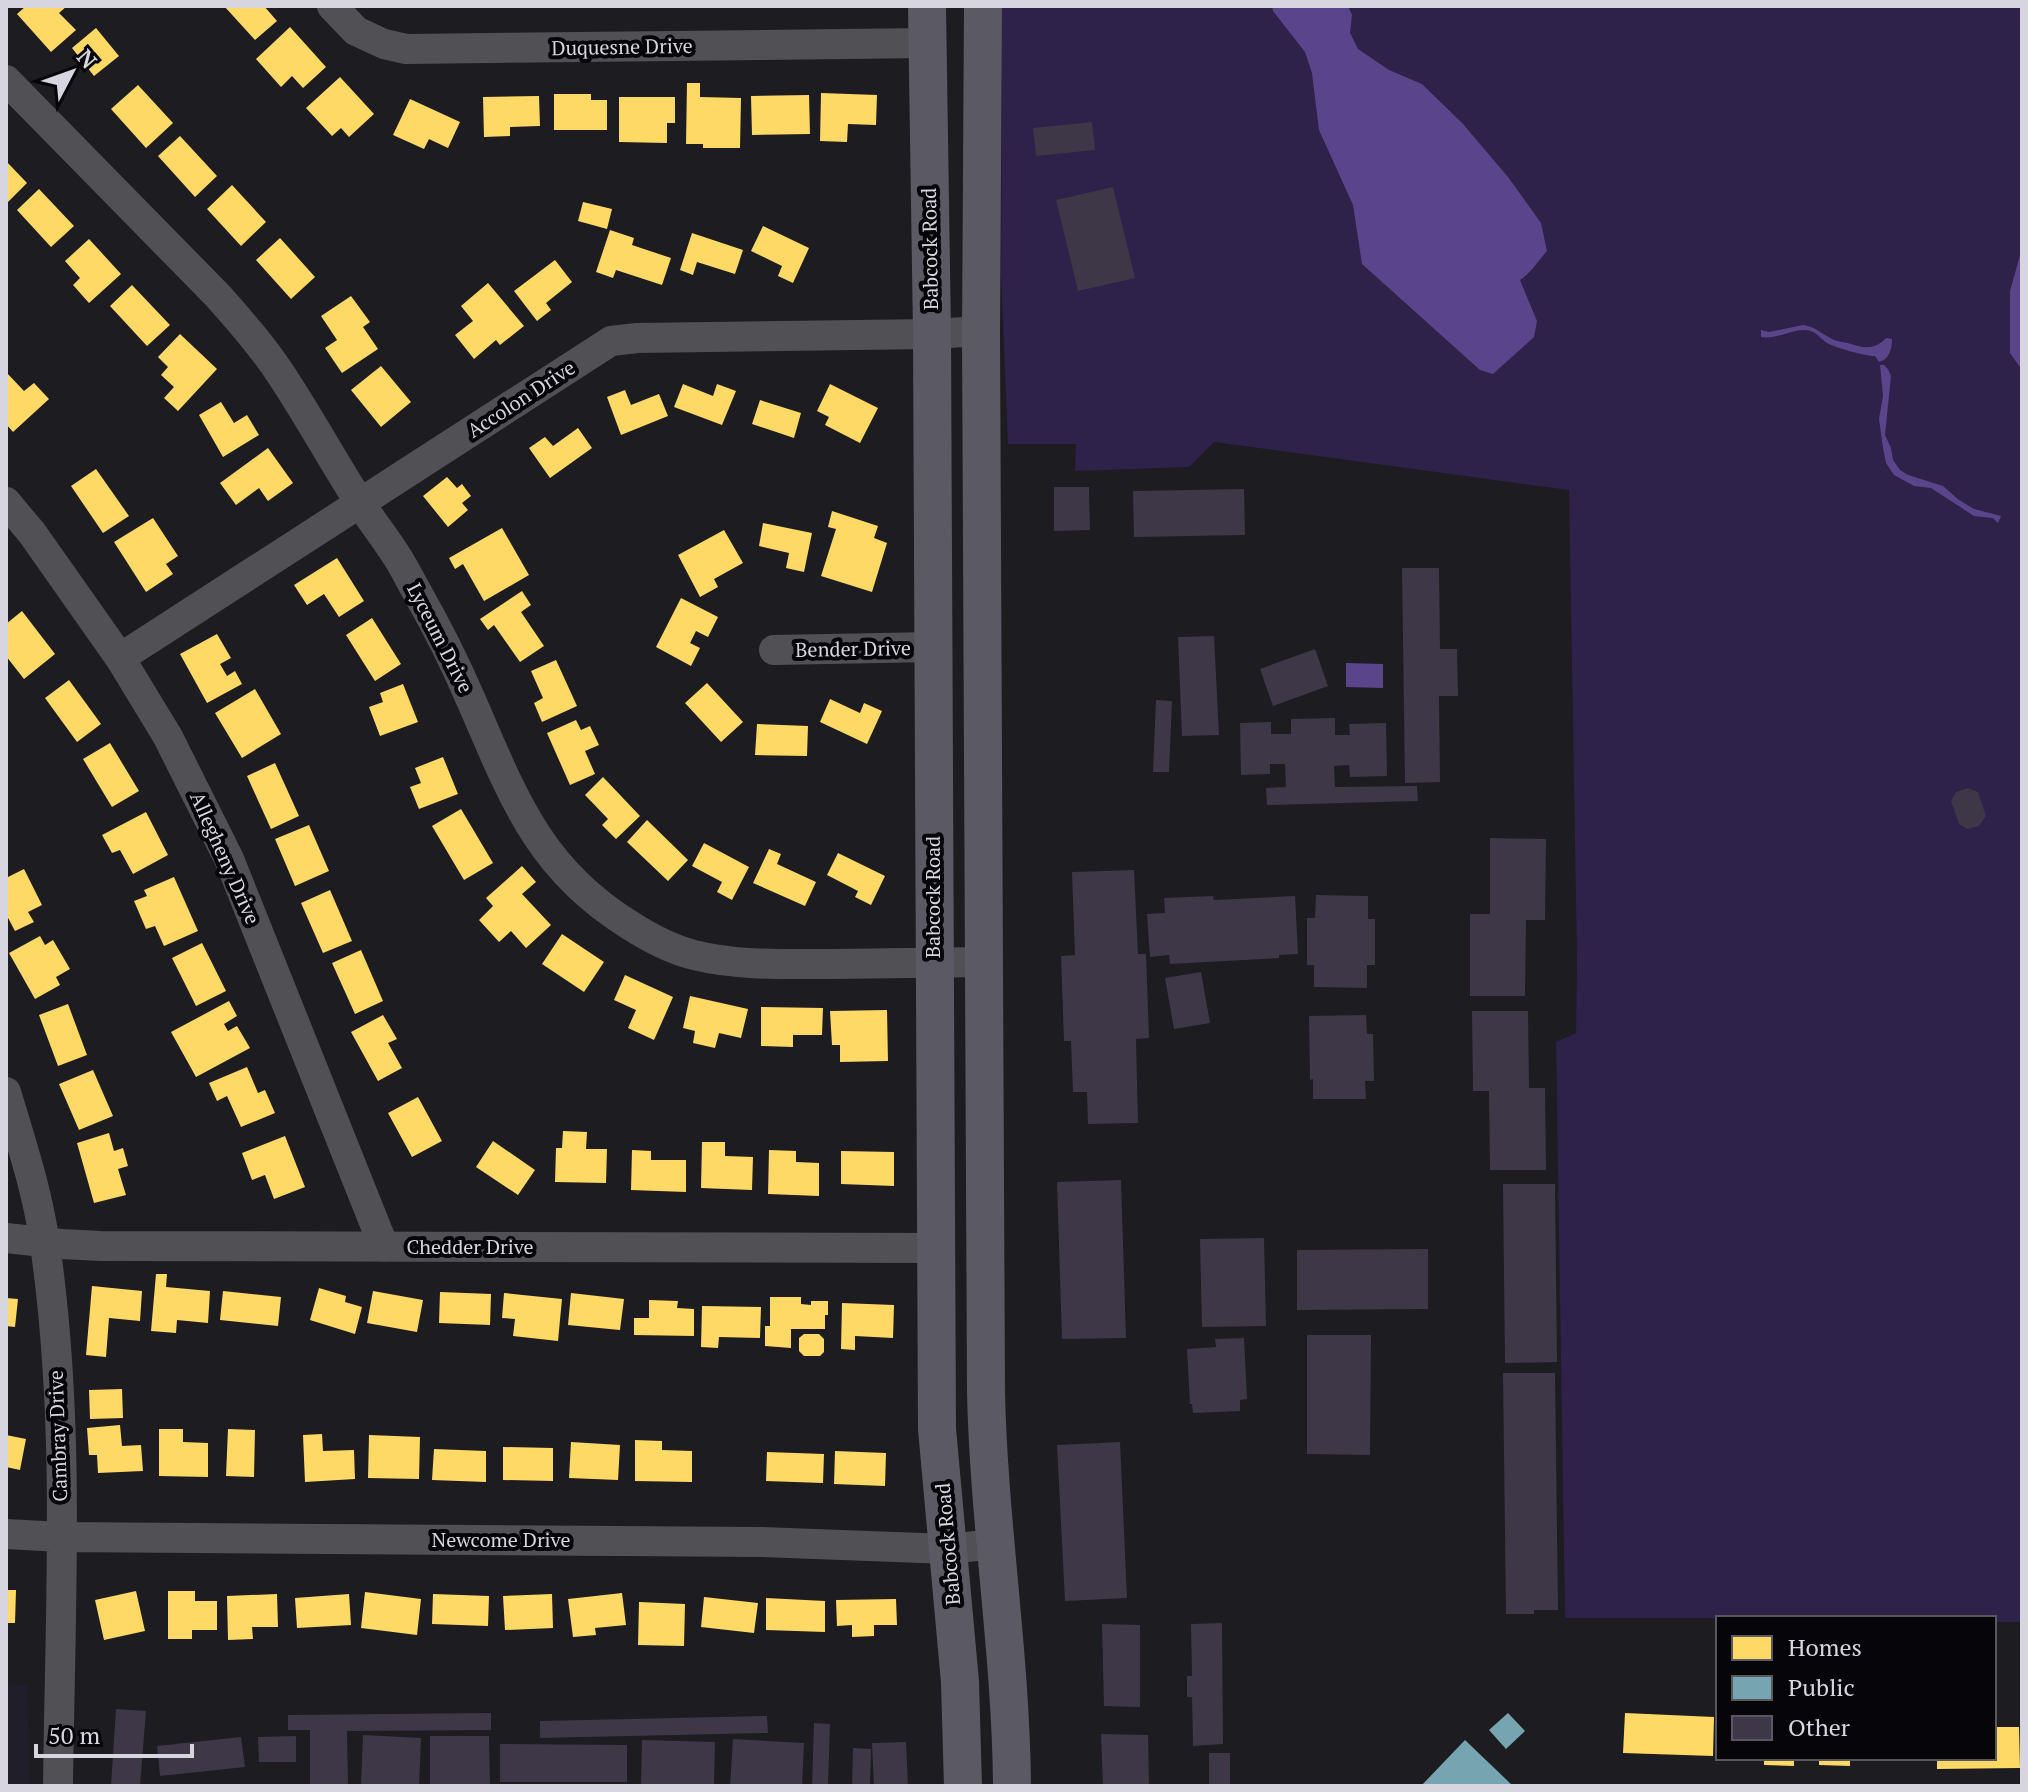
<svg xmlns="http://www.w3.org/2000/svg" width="2028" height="1792" font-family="'PT Serif',serif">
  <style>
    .built { fill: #211e2c }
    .green { fill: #2e214a }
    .water { fill: #5b458a }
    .homes { fill: #ffd966 }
    .public { fill: #76a5af }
    .building { fill: #3d3747 }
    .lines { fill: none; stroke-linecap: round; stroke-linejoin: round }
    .minor { stroke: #515055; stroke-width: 30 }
    .major { stroke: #5b5962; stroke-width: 38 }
    .labels { text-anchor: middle; stroke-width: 8; stroke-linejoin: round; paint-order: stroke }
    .street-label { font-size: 20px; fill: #d7d5dd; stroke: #060509 }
  </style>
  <rect width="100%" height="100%" fill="#1d1c21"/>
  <!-- built -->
  <path class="built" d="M 6,1684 L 27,1685 L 30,1786 L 6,1786 Z"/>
  <!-- green -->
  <path class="green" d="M 1002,6 L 2022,6 L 2022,1622 L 1994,1622 L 1994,1618 L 1565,1618 L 1556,1042 L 1576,1033 L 1577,960 L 1569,490 L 1214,442 L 1189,467 L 1075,471 L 1076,444 L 1008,444 L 1001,274 Z"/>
  <!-- water -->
  <path class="water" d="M 1272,6 L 1348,6 L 1352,15 L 1350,33 L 1358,49 L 1389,70 L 1422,84 L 1463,124 L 1508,177 L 1541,223 L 1547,251 C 1537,262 1532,272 1520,280 L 1537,321 L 1534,337 L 1493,374 L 1480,370 L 1362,264 L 1353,205 L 1319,130 L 1312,73 L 1305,52 L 1273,11 Z
    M 2022,248 L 2022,370 L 2010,353 L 2010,291 Z
    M 1803,325 C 1816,327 1822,334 1832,339 C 1838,342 1845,342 1851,344 C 1865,349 1876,349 1886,338 L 1892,339 C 1892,349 1889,360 1879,362 L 1875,356 C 1865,356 1836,348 1827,343 C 1821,339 1818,334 1811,331 C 1797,326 1778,340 1761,337 L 1761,330 L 1769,332 Z
    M 1880,365 L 1884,365 L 1888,369 L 1891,376 L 1885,435 L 1891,448 L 1893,460 L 1900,470 L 1908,475 L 1943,486 L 1959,500 L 1974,509 L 2001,516 L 1998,523 L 1993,518 L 1974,516 L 1931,488 L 1914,486 L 1894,475 L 1886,463 L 1883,448 L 1879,419 L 1883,396 Z
    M 1346,663 L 1383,664 L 1383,688 L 1346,687 Z"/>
  <!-- homes -->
  <path class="homes" d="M 26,6 L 67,6 L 59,13 L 76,30 L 51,52 L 17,14 Z
    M 224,6 L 264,6 L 277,21 L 255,40 Z
    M 290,27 L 326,67 L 303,88 L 292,76 L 281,87 L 256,59 Z
    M 96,28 L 119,56 L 94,76 L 72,48 Z
    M 340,77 L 374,114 L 349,137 L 341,128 L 332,136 L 306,108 Z
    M 687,83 L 700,83 L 700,97 L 741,98 L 740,148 L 703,148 L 703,144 L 686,144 Z
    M 138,85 L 173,123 L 146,148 L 111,109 Z
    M 821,93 L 877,95 L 876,125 L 848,124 L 847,142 L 820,141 Z
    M 554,94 L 591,94 L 591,100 L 607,100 L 607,130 L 554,130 Z
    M 809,95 L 810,134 L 752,135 L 751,96 Z
    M 539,96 L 540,126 L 510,127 L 510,136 L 484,137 L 483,97 Z
    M 619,97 L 675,97 L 675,123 L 667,123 L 667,143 L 619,142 Z
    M 410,99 L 460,122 L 448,148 L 429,139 L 424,149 L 393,135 Z
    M 180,136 L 217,176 L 195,197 L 158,156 Z
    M 6,161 L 27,183 L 6,204 Z
    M 232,185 L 266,222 L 241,246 L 207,209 Z
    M 39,189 L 74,226 L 51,247 L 17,210 Z
    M 583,202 L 612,209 L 607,229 L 578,221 Z
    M 763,226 L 809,248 L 793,283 L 778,276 L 782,266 L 751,251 Z
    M 610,230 L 634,238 L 632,245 L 671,258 L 662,285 L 616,270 L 613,278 L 596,272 Z
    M 692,233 L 743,250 L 735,274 L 697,262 L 693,275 L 680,270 Z
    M 280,238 L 315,277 L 291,299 L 256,260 Z
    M 89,239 L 121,274 L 89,303 L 73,285 L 80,278 L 65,261 Z
    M 555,260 L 572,282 L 546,303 L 551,310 L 537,321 L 514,291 Z
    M 488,283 L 524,326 L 500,345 L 496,340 L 474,359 L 455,335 L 473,321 L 461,306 Z
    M 132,285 L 170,325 L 147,346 L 110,306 Z
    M 351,296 L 370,322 L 363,327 L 378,349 L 342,373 L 325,348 L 337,340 L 321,316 Z
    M 180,334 L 217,369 L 178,411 L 164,398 L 174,387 L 161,375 L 168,367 L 158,357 Z
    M 381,366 L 411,402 L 381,427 L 351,390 Z
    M 6,372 L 24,391 L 34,383 L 49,399 L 13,432 L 6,424 Z
    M 683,384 L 713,396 L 717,384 L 736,391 L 722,425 L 674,407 Z
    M 830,384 L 878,408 L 860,443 L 825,425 L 829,417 L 817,411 Z
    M 625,390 L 631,405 L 659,394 L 668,416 L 621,435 L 607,397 Z
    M 760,400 L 801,413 L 794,438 L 752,424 Z
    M 221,402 L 234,423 L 247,415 L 259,435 L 223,457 L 199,415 Z
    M 578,428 L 592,448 L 550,478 L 529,448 L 545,437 L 553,446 Z
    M 268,448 L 293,483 L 268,501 L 259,488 L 236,505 L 220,483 Z
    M 96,469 L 129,516 L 103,533 L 71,486 Z
    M 447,477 L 457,488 L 462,484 L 471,496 L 462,503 L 468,510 L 448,527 L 423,496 Z
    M 832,511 L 878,526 L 874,538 L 887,543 L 872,592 L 821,576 L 836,529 L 828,527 Z
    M 153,518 L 178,556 L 166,564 L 173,574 L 146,592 L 114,542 Z
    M 763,523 L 812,533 L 804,572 L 786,568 L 789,553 L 759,546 Z
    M 502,528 L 529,575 L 484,601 L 463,564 L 455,569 L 449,558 Z
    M 724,530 L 743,563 L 714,579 L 718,587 L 700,597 L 678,555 Z
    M 337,558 L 364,601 L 339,617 L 324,594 L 307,605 L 294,585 Z
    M 522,591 L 531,605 L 521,612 L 544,646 L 520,662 L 494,625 L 488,630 L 480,619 Z
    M 681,598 L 718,617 L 708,637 L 696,631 L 690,643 L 700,648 L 691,666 L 656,647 Z
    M 22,611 L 55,654 L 24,679 L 6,656 L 6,624 Z
    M 372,618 L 401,664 L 375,681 L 346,635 Z
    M 217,634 L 231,658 L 220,664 L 227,676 L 235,671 L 242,684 L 207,703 L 180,654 Z
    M 556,660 L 577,706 L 542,722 L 534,703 L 543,698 L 531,671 Z
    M 69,680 L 101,724 L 77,742 L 45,698 Z
    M 707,683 L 743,722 L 721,742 L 685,703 Z
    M 403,684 L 418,722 L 380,736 L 369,707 L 383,702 L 380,693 Z
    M 255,689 L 281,734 L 242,758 L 215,713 Z
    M 830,699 L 860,713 L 864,703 L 882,711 L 867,744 L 820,722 Z
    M 576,720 L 581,730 L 590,726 L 599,745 L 585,751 L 595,774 L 570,785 L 547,733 Z
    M 757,724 L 808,726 L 807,756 L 755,755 Z
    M 110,743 L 139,791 L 112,807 L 83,759 Z
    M 443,757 L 458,794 L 419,809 L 410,787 L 421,783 L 415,768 Z
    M 275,763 L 299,816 L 271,829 L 247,776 Z
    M 603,777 L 640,816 L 616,839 L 602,825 L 608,819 L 585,795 Z
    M 461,809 L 493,863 L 464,880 L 432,826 Z
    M 146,812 L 168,855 L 133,874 L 120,850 L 112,853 L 102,835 Z
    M 647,820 L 688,860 L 668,881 L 627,842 Z
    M 309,825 L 329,871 L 295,886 L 275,839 Z
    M 704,843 L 749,867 L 732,900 L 717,892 L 722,882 L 692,866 Z
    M 769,849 L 781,854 L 777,864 L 816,882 L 805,906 L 753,883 Z
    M 838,853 L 885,876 L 871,905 L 855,897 L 858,891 L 827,875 Z
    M 522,866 L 536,882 L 522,894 L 551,925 L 526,948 L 511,931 L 499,942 L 479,920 L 493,906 L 486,898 Z
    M 24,869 L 42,905 L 28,912 L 34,922 L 15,931 L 6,914 L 6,878 Z
    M 174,877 L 198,931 L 164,946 L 155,926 L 146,929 L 134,901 L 147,896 L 144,890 Z
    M 330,890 L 352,941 L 323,953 L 301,903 Z
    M 562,934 L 604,962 L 584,992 L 542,964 Z
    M 40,936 L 45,945 L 53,940 L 70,969 L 56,977 L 60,985 L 35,999 L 9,953 Z
    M 202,943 L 226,991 L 196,1006 L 172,958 Z
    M 361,950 L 383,1001 L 355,1014 L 332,963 Z
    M 625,975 L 673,997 L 654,1040 L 628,1028 L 636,1010 L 614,1000 Z
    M 690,996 L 748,1009 L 741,1038 L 719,1033 L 715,1048 L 693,1043 L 695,1031 L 683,1028 Z
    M 229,1001 L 237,1016 L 224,1024 L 228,1031 L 237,1026 L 250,1048 L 196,1077 L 171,1032 Z
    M 68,1004 L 87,1055 L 58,1066 L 39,1015 Z
    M 761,1007 L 823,1008 L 822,1035 L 793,1035 L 793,1047 L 761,1046 Z
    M 887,1010 L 888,1061 L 840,1062 L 840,1045 L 832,1045 L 830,1011 Z
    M 383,1015 L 397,1039 L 388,1043 L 402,1068 L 378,1081 L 351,1032 Z
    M 247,1067 L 258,1093 L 265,1090 L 275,1113 L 241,1127 L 227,1096 L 217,1101 L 209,1083 Z
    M 93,1070 L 113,1116 L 79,1130 L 59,1084 Z
    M 418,1097 L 442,1141 L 412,1157 L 388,1113 Z
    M 563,1131 L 587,1132 L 586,1149 L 607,1149 L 606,1183 L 555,1182 L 556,1148 L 562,1148 Z
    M 109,1133 L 114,1151 L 123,1148 L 128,1166 L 118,1169 L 126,1195 L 94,1203 L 77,1143 Z
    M 285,1136 L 305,1187 L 274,1199 L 265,1175 L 252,1180 L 242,1153 Z
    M 493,1141 L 535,1170 L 518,1195 L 476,1167 Z
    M 702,1142 L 725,1142 L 725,1156 L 753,1157 L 752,1190 L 701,1188 Z
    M 632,1150 L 651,1151 L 651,1160 L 686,1160 L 686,1192 L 631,1190 Z
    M 769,1150 L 796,1151 L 796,1162 L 819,1163 L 819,1196 L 768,1194 Z
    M 841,1151 L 894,1152 L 894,1186 L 841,1184 Z
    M 156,1274 L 167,1274 L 166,1287 L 210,1291 L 208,1323 L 177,1320 L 176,1333 L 151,1331 Z
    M 92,1286 L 142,1291 L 140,1321 L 109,1318 L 106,1357 L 86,1355 Z
    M 319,1288 L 346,1296 L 345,1302 L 362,1307 L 355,1334 L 310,1320 Z
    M 223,1291 L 281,1297 L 278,1326 L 220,1320 Z
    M 373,1291 L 423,1300 L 417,1332 L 367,1323 Z
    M 440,1292 L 491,1294 L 490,1325 L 439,1323 Z
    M 504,1293 L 562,1299 L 558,1341 L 513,1336 L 515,1319 L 502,1318 Z
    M 571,1293 L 624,1299 L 620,1330 L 568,1325 Z
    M 770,1297 L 801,1297 L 801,1304 L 811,1305 L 811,1301 L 828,1301 L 828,1315 L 825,1315 L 825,1329 L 791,1329 L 791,1348 L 765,1346 L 765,1326 L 770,1326 Z
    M 6,1298 L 18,1299 L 15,1327 L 6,1326 Z
    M 649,1300 L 678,1301 L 677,1308 L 694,1309 L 694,1336 L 634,1335 L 634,1318 L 649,1318 Z
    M 842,1303 L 894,1305 L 893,1338 L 855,1336 L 855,1350 L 841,1349 Z
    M 702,1306 L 761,1307 L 760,1338 L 719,1337 L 718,1348 L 701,1347 Z
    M 804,1334 L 819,1334 L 824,1339 L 824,1352 L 820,1356 L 804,1356 L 799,1351 L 799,1338 Z
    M 122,1389 L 123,1418 L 90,1419 L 89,1390 Z
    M 120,1425 L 122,1446 L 141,1445 L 143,1471 L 98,1473 L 97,1455 L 89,1455 L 87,1428 Z
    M 159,1429 L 183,1429 L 183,1442 L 208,1443 L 208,1477 L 159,1476 Z
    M 228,1429 L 255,1430 L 254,1477 L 226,1476 Z
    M 322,1434 L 323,1451 L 354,1450 L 355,1479 L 305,1482 L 303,1435 Z
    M 6,1435 L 26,1439 L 20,1470 L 6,1467 Z
    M 369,1435 L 420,1437 L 419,1479 L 368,1478 Z
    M 635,1440 L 662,1441 L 662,1450 L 692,1451 L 692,1482 L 635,1481 Z
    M 571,1442 L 620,1445 L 618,1480 L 569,1478 Z
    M 503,1447 L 553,1448 L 553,1481 L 503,1480 Z
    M 434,1449 L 486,1451 L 486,1482 L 432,1480 Z
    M 835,1451 L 886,1453 L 885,1486 L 834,1484 Z
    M 767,1452 L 824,1454 L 823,1483 L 766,1481 Z
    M 6,1590 L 16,1590 L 15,1623 L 6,1623 Z
    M 136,1591 L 145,1631 L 104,1640 L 95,1600 Z
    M 168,1591 L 195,1591 L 195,1601 L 217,1601 L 217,1630 L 192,1630 L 192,1639 L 168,1639 Z
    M 365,1592 L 421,1599 L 417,1635 L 361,1628 Z
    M 622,1593 L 626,1625 L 595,1628 L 596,1635 L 573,1637 L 568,1599 Z
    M 277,1594 L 278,1627 L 252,1627 L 253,1639 L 228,1640 L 227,1596 Z
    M 349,1594 L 351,1625 L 297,1628 L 295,1598 Z
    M 433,1594 L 489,1596 L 488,1626 L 432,1624 Z
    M 552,1594 L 553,1628 L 505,1630 L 503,1596 Z
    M 704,1597 L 758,1603 L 754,1633 L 701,1627 Z
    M 766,1598 L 825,1601 L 825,1632 L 766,1630 Z
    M 896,1599 L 897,1625 L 874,1625 L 874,1636 L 852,1637 L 852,1625 L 837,1626 L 836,1600 Z
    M 639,1602 L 685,1604 L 684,1646 L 638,1645 Z
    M 1625,1713 L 1714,1717 L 1713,1756 L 1623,1753 Z
    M 1994,1727 L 2019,1727 L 2020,1768 L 1937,1769 L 1937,1758 L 1994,1758 Z
    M 1764,1758 L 1794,1758 L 1794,1766 L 1764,1765 Z
    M 1819,1758 L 1850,1758 L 1850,1766 L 1819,1765 Z"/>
  <!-- public -->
  <path class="public" d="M 1508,1713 L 1525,1731 L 1506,1749 L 1489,1730 Z
    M 1465,1740 L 1513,1786 L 1421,1786 Z"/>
  <!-- building -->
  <path class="building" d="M 1092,122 L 1095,150 L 1036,156 L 1033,128 Z
    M 1113,187 L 1135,278 L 1078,291 L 1056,200 Z
    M 1054,487 L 1089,487 L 1090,530 L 1054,531 Z
    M 1244,489 L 1245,535 L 1134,537 L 1133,491 Z
    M 1402,568 L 1439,568 L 1440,649 L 1457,649 L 1458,696 L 1439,696 L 1440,782 L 1405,783 Z
    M 1214,636 L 1219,735 L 1182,736 L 1178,637 Z
    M 1315,649 L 1328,686 L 1273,706 L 1260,669 Z
    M 1156,700 L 1172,701 L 1169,772 L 1153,772 Z
    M 1335,718 L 1335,735 L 1350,735 L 1349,724 L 1386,723 L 1387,776 L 1350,777 L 1349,765 L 1334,766 L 1335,787 L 1417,786 L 1418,801 L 1267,805 L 1266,788 L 1286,787 L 1285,764 L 1270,764 L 1270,774 L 1241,775 L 1240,723 L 1271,722 L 1271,734 L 1291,734 L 1291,719 Z
    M 1968,788 L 1978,792 L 1986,816 L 1979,826 L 1967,829 L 1959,824 L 1951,801 L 1956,792 Z
    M 1490,838 L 1546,839 L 1545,920 L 1526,920 L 1525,996 L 1470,996 L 1470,914 L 1490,914 Z
    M 1134,870 L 1138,954 L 1146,954 L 1149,1038 L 1136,1039 L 1138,1123 L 1088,1124 L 1087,1092 L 1073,1092 L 1071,1041 L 1064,1041 L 1061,956 L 1075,955 L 1072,872 Z
    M 1316,895 L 1368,896 L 1368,919 L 1375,919 L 1375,965 L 1367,965 L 1367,988 L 1314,987 L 1314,965 L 1307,965 L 1307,918 L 1315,918 Z
    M 1213,896 L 1214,900 L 1295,896 L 1298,954 L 1279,955 L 1279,958 L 1170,964 L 1169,955 L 1150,957 L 1147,914 L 1165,913 L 1164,898 Z
    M 1201,972 L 1210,1023 L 1174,1029 L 1165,978 Z
    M 1472,1011 L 1528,1011 L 1529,1088 L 1545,1088 L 1546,1170 L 1490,1170 L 1489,1091 L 1473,1091 Z
    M 1366,1015 L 1367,1034 L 1373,1034 L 1374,1081 L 1365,1081 L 1366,1099 L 1313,1099 L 1313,1079 L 1310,1080 L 1309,1016 Z
    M 1121,1180 L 1126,1338 L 1062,1339 L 1057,1182 Z
    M 1503,1184 L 1555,1184 L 1557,1362 L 1505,1363 Z
    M 1264,1238 L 1266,1326 L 1202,1327 L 1200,1239 Z
    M 1428,1249 L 1428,1309 L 1297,1310 L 1297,1250 Z
    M 1307,1335 L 1371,1335 L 1370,1455 L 1307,1454 Z
    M 1244,1338 L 1247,1399 L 1240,1400 L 1240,1411 L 1193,1413 L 1192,1404 L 1190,1404 L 1187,1349 L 1216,1347 L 1215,1339 Z
    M 1503,1373 L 1555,1373 L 1558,1610 L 1534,1610 L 1534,1614 L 1506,1614 Z
    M 1120,1442 L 1127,1598 L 1065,1601 L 1057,1445 Z
    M 1222,1623 L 1223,1744 L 1193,1746 L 1192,1697 L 1187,1697 L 1187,1676 L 1192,1676 L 1191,1624 Z
    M 1102,1624 L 1140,1625 L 1140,1707 L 1104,1706 Z
    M 116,1709 L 146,1711 L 140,1786 L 111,1786 Z
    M 491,1713 L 491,1730 L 347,1731 L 348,1786 L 310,1786 L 310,1730 L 288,1730 L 288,1715 Z
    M 767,1716 L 768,1733 L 540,1738 L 540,1721 Z
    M 814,1723 L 830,1724 L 828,1786 L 812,1786 Z
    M 1101,1734 L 1148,1735 L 1149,1786 L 1103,1786 Z
    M 363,1735 L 421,1738 L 419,1786 L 361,1785 Z
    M 296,1736 L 296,1762 L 259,1762 L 258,1737 Z
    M 430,1736 L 489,1736 L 490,1786 L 430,1786 Z
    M 241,1737 L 245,1767 L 160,1776 L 157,1746 Z
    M 733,1739 L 804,1743 L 802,1786 L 730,1786 Z
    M 642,1740 L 715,1742 L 714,1786 L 641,1786 Z
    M 906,1742 L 908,1786 L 874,1786 L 872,1743 Z
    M 500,1744 L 627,1745 L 627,1782 L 500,1782 Z
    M 853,1748 L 871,1749 L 870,1786 L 852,1786 Z
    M 1209,1753 L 1230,1753 L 1230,1786 L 1209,1786 Z"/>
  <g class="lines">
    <!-- minor -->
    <path class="minor" d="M 332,6 L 356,31 L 384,44 L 406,49 L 927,43
      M 6,80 L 218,296 C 241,322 263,347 282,376 C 309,417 332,459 358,500 C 370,519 384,536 396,555 C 404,567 410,580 417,592 C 437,627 455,663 471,700 C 512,794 537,867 628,924 C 648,937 670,949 694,955 C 738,966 786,964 832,964 C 883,963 933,963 984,962
      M 6,502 L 32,533 L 120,658 L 168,737 L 229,859 L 384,1247
      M 774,650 L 933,647
      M 120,658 L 611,341 L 637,338 L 932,334 L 981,331
      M 6,1092 C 21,1142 38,1193 45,1245 C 71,1424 60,1606 58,1786
      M 6,1238 L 62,1244 L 101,1246 L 935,1248
      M 6,1534 L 61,1537 L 762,1542 L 948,1549 L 995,1544"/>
    <!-- major -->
    <path class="major" d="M 927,6 L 932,334 L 937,1429 L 960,1682 L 963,1786
      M 983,6 L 981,333 L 986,1393 C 989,1525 1011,1655 1012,1786"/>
  </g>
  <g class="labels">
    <!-- street labels -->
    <g class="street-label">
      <text transform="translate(622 47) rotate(-1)" y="7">Duquesne Drive</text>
      <text transform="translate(930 249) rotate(-91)" y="7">Babcock Road</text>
      <text transform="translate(521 399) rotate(-33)" y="7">Accolon Drive</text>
      <text transform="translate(440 638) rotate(63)" y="7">Lyceum Drive</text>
      <text transform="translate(853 649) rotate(-1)" y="7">Bender Drive</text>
      <text transform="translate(225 858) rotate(66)" y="7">Allegheny Drive</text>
      <text transform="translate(933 897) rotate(-90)" y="7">Babcock Road</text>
      <text x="470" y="1254">Chedder Drive</text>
      <text transform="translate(58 1436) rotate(-92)" y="7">Cambray Drive</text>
      <text x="501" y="1547">Newcome Drive</text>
      <text transform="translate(948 1544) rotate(-95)" y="7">Babcock Road</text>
    </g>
  </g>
  <!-- border -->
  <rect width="2028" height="1792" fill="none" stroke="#d7d5dd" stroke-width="16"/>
  <!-- legend -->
  <rect x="1716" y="1616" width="280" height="144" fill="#060509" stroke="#5a585e" stroke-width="2"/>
  <rect x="1732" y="1636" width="40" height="24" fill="#ffd966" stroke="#5a585e" stroke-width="2"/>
  <text x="1788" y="1656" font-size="24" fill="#d7d5dd">Homes</text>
  <rect x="1732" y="1676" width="40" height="24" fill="#76a5af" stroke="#5a585e" stroke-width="2"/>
  <text x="1788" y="1696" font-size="24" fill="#d7d5dd">Public</text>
  <rect x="1732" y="1716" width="40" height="24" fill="#3d3747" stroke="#5a585e" stroke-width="2"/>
  <text x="1788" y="1736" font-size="24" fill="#d7d5dd">Other</text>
  <!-- north arrow -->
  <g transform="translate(72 72) rotate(49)" stroke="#060509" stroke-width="6" paint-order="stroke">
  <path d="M0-6L14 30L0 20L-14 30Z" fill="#d7d5dd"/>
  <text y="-12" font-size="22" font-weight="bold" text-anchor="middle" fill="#d7d5dd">N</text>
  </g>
  <!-- scale -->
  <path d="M36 1744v12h156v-12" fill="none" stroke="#d7d5dd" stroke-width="4"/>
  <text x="48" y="1744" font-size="24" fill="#d7d5dd" stroke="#060509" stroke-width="6" paint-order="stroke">50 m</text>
</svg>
